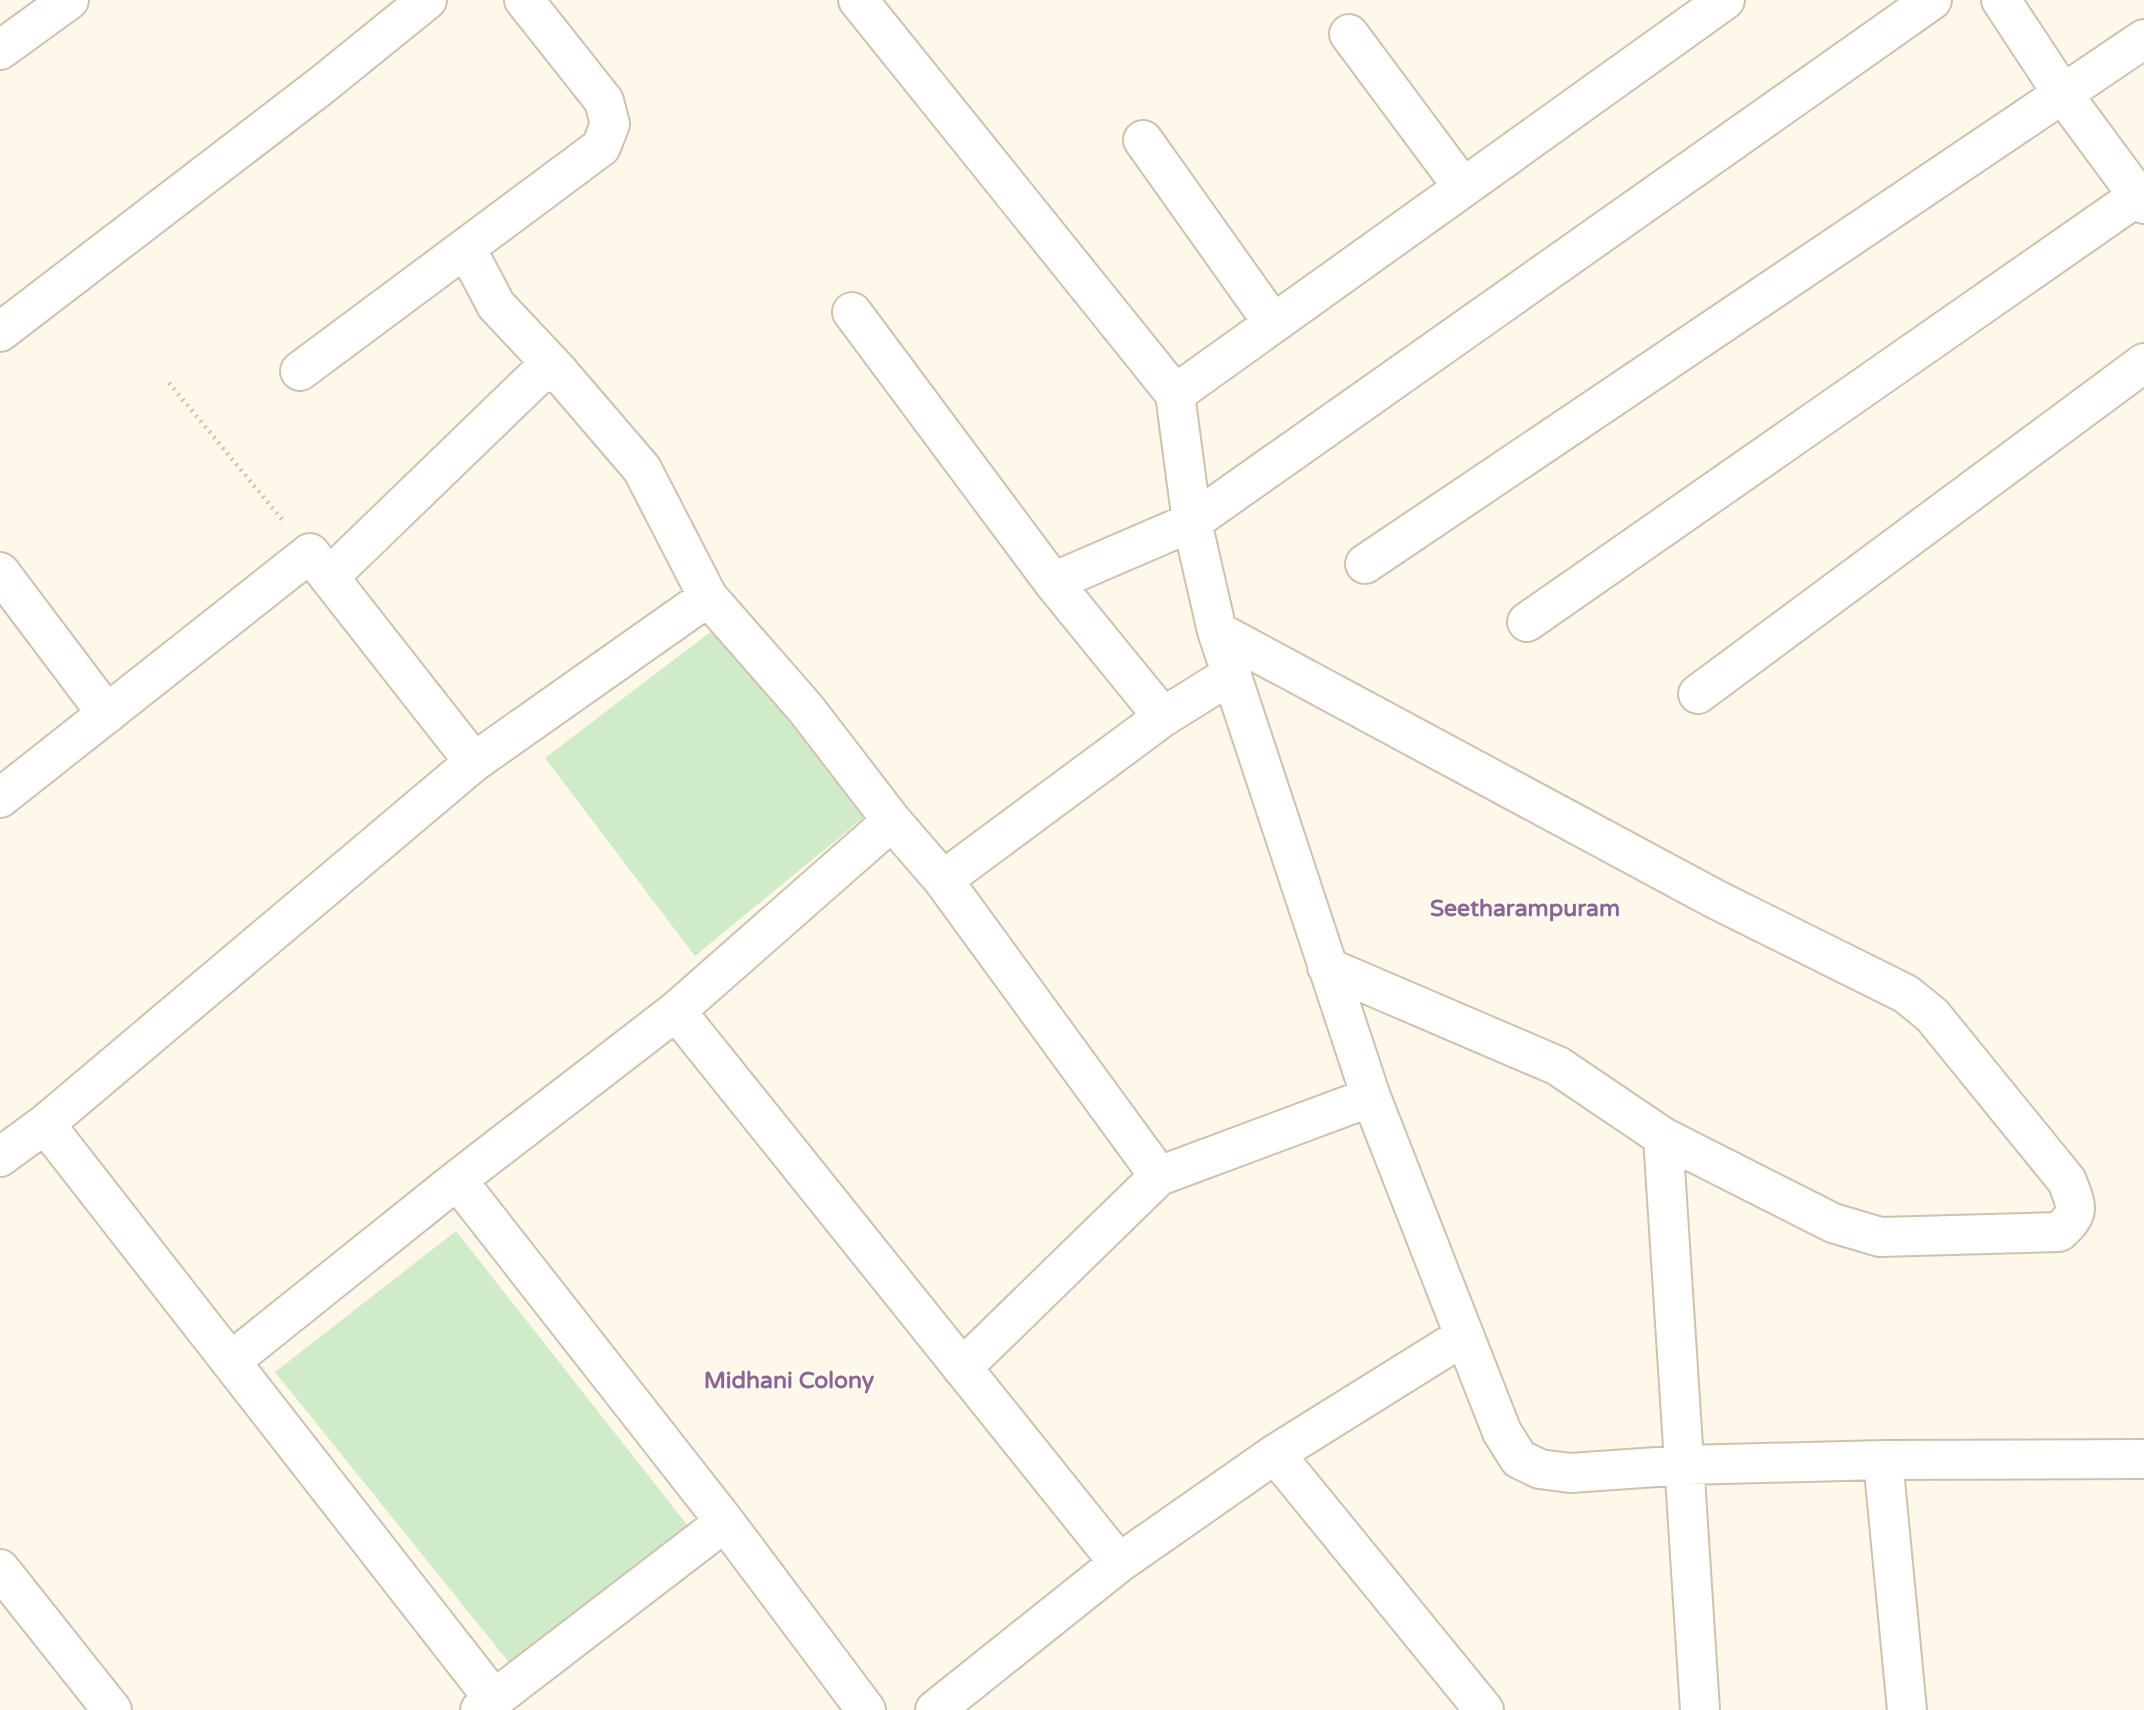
<svg xmlns="http://www.w3.org/2000/svg" width="2144" height="1710" font-family="'Varela Round',sans-serif">
  <style>
    .green { fill: #d0ebc7 }
    .lines { fill: none; stroke-linecap: round; stroke-linejoin: round }
    .minor-casing { stroke: #cfc1ae; stroke-width: 42 }
    .path { stroke: #d8bfa3; stroke-width: 4.5; stroke-dasharray: 2 5; stroke-linecap: butt }
    .minor { stroke: #fff; stroke-width: 38 }
    .labels { text-anchor: middle; stroke-width: 5; stroke-linejoin: round; paint-order: stroke }
    .neighbourhood-label { font-size: 23px; font-weight: bold; fill: #8b6593; stroke: #fffbf0 }
  </style>
  <rect width="100%" height="100%" fill="#fdf8e9"/>
  <!-- green -->
  <path class="green" d="M 717,627 L 863,818 L 695,956 L 545,758 Z
    M 456,1231 L 699,1540 L 524,1681 L 275,1372 Z"/>
  <g class="lines">
    <defs>
      <path id="minor" d="M 858,0 L 1175,394 L 1192,522 L 1217,631 L 1371,1097 L 1502,1432 L 1519,1459 L 1540,1469 L 1570,1473 L 1686,1465 L 1883,1460 L 2144,1459
        M 2001,0 L 2062,93 L 2144,204
        M 1349,34 L 1462,186
        M 0,50 L 69,0
        M 1143,140 L 1273,323
        M 466,248 L 496,305 L 558,371
        M 852,312 L 1053,582 L 1163,717
        M 0,332 L 322,85 L 427,0
        M 300,371 L 601,147 L 610,124 L 604,101 L 524,0
        M 1175,394 L 1725,0
        M 1365,564 L 2144,39
        M 0,572 L 107,714
        M 329,577 L 540,373 L 558,371 L 642,469 L 708,597 L 806,709 L 892,821 L 943,880 L 1159,1176
        M 1053,582 L 1192,522 L 1932,0
        M 1527,622 L 2138,196
        M 1217,631 L 1715,899 L 1906,994 L 1932,1015 L 2067,1181 C 2077,1208 2081,1212 2059,1232 L 1880,1237 L 1833,1223 L 1663,1137 L 1558,1066 L 1327,967
        M 1698,694 L 2144,363
        M 0,798 L 310,553 L 474,762
        M 943,880 L 1163,717 L 1232,674
        M 676,1011 L 1119,1563
        M 45,1124 L 494,1699
        M 1663,1137 L 1700,1710
        M 0,1157 L 45,1124 L 474,762 L 708,597
        M 457,1180 L 725,1522 L 866,1710
        M 231,1361 L 457,1180 L 676,1011 L 892,821
        M 962,1368 L 1159,1176 L 1371,1097
        M 1275,1454 L 1484,1710
        M 1883,1460 L 1907,1710
        M 0,1569 L 112,1710
        M 480,1710 L 725,1522
        M 935,1710 L 1119,1563 L 1275,1454 L 1464,1336"/>
    </defs>
    <!-- minor casing -->
    <use href="#minor" class="minor-casing"/>
    <!-- path -->
    <path class="path" d="M 169,383 L 285,523"/>
    <!-- minor -->
    <use href="#minor" class="minor"/>
  </g>
  <g class="labels">
    <!-- neighbourhood labels -->
    <g class="neighbourhood-label">
      <text x="1525" y="916">Seetharampuram</text>
      <text x="789" y="1388">Midhani Colony</text>
    </g>
  </g>
</svg>
